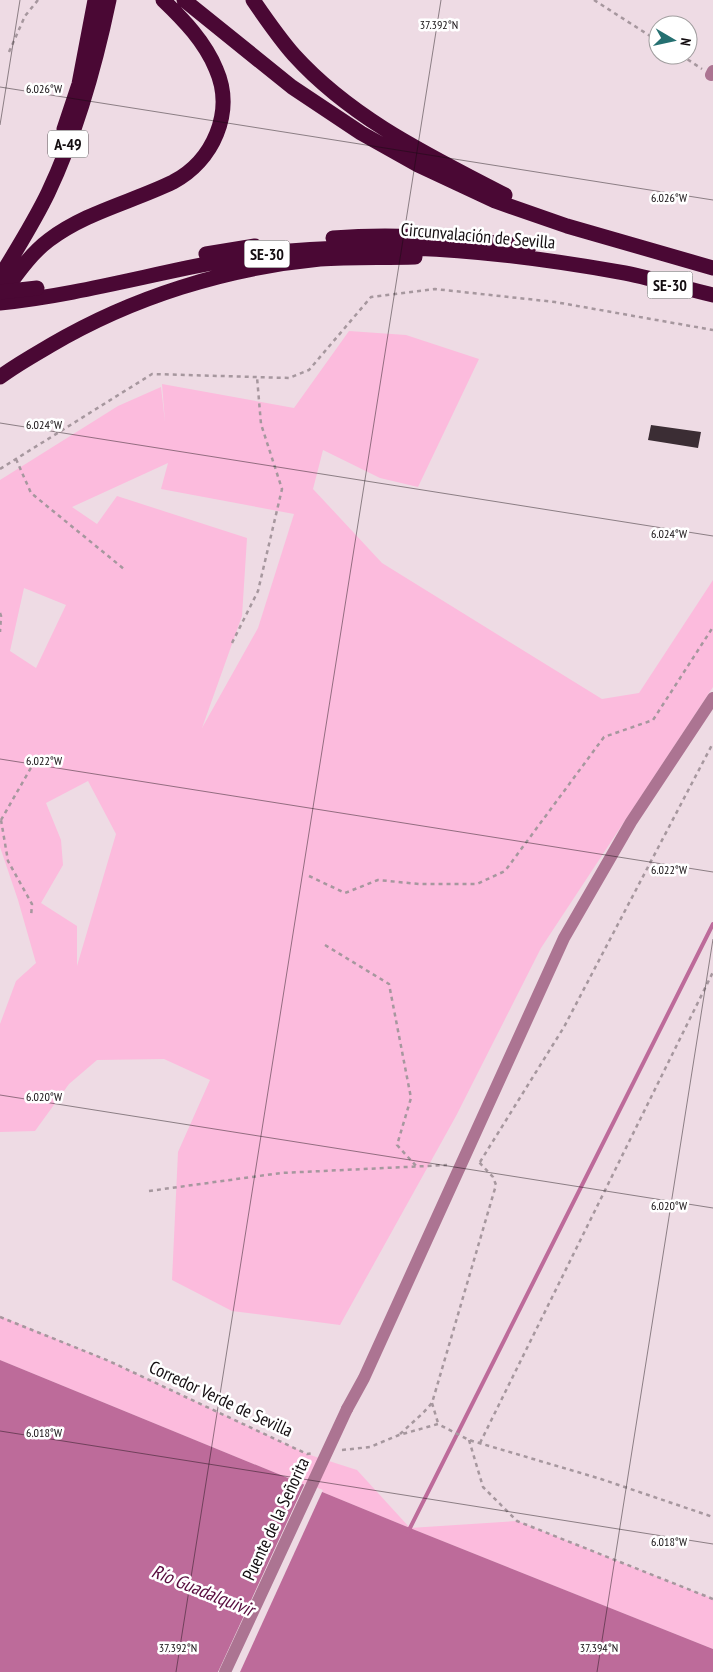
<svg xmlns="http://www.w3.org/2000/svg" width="713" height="1672" font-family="'PT Sans Narrow',sans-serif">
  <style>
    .green { fill: #fcbbdd; fill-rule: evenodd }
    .water { fill: #bd6b9a }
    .pier { fill: #eedbe4 }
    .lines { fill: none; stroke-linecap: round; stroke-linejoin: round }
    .stream { stroke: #bd6b9a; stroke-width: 4 }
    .building { fill: #3b2d34 }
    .path { stroke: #a6979e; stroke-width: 2.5; stroke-dasharray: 4 4; stroke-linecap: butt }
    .street { stroke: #ac7492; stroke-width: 12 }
    .highway { stroke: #4a0834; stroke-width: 15 }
    .street-bridge { stroke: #ac7492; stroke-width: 12 }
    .highway-bridge { stroke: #4a0834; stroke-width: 15 }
    .ticks { fill: none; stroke: #130d10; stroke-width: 1; stroke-opacity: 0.45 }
    .labels { text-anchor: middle; stroke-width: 5; stroke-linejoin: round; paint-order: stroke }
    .shield { fill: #fff; stroke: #5a5658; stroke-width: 1 }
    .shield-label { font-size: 16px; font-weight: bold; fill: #130d10 }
    .street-label { font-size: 18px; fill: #130d10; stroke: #fff }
    .water-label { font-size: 19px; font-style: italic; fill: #580c3e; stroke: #fff }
    .ticks-label { font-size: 12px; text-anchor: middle; fill: #130d10; stroke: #fff; stroke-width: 5; stroke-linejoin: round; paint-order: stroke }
  </style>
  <rect width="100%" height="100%" fill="#eedbe4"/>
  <!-- green -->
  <path class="green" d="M 349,331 L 406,335 L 479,359 L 418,487 L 380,478 L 323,450 L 313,489 L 382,563 L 602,699 L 639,693 L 713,580 L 713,687 L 541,948 L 456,1116 L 340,1325 L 232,1311 L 172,1280 L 178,1152 L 210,1080 L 164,1059 L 97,1060 L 69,1084 L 35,1131 L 0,1132 L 0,1024 L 16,981 L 36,963 L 18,900 L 0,847 L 0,480 L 118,406 L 161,387 L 165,422 L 162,384 L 294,408 ZM 168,463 L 161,489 L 294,514 L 258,628 L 202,728 L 242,616 L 247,538 L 117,496 L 97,524 L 72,507 ZM 24,588 L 66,605 L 36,668 L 10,651 ZM 88,781 L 116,834 L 77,966 L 77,926 L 41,903 L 63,865 L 61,840 L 46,803 Z
    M 0,1316 L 109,1361 L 307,1454 L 357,1470 L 410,1528 L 517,1521 L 713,1599 L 713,1649 L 410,1528 L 0,1360 Z"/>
  <!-- water -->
  <path class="water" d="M 0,1360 L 410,1528 L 713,1649 L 713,1672 L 0,1672 Z"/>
  <!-- pier -->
  <path class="pier" d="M 305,1483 L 323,1490 L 240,1672 L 218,1672 Z"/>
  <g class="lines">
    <!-- stream -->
    <path class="stream" d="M 408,1532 L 713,924"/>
  </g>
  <!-- building -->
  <path class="building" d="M 651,425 L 701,432 L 698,448 L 648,440 Z"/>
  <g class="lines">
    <!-- path -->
    <path class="path" d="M 594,0 L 658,41
      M 9,52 L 25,16 L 38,0
      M 681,55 L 702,69
      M 16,459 L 31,493 L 124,569
      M 0,469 L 152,374 L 289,378 L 309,370 L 371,297 L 435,289 L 555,302 L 713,330
      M 0,613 L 1,616 L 0,632
      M 232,643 L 258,591 L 282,489 L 261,424 L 257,377
      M 1,820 L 8,861 L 32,904 L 31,917
      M 1,820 L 36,759
      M 309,876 L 345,893 L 378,880 L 419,884 L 477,884 L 505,871 L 604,737 L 653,720 L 713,627
      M 325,945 L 389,984 L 411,1098 L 397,1145 L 417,1167
      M 480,1162 L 564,1027 L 713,743
      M 149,1191 L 281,1173 L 447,1165
      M 0,1317 L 109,1361 L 307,1454 L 314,1453
      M 432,1403 L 438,1423
      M 400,1434 L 423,1413 L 432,1403 L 496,1185 L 493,1177 L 478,1161
      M 469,1440 L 483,1487 L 517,1521 L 713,1599
      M 480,1443 L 713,972
      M 342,1450 L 370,1447 L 399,1435 L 438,1424 L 469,1440 L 601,1479 L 713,1517"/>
    <!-- street -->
    <path class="street" d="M 711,75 L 713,71
      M 347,1409 L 364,1378 L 564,938 L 631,822 L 713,698"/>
    <!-- highway -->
    <path class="highway" d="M 184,0 L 292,87 L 361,133 L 418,165 L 495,201 L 567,226 L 713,268
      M 253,0 C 266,19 279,38 294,55 C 352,119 430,156 505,195
      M 64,129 L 79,84 L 95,0
      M 333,238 C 398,233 464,238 529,247
      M 206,254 L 255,246
      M 0,277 C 17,249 34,222 48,193 C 77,132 95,67 109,0
      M 0,297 C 15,277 29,255 49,240 C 86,212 132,202 173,182 C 213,161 235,112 216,69 C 205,42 184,20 163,0
      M 0,303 C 98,293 192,261 290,251 C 403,241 514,253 625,273 C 655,279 684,288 713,295
      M 0,377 C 16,365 34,355 51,345 C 133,297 226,268 320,259 C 351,257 384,258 415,257"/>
    <!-- street-bridge -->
    <path class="street-bridge" d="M 225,1672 L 347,1409"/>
    <!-- highway-bridge -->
    <path class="highway-bridge" d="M 0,292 L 37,288"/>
  </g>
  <!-- ticks -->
  <path class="ticks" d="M 0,87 L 713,200M 0,125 L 20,0M 0,423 L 713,536M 0,759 L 713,872M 0,1095 L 713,1208M 0,1431 L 713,1544M 176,1672 L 441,0M 597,1672 L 713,939"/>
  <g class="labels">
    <!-- shield labels -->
    <g class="shield">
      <rect x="48" y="130.5" width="40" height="27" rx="4"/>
      <rect x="244.5" y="240.5" width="45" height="27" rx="4"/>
      <rect x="647.5" y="271.5" width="45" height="27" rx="4"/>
    </g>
    <g class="shield-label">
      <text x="68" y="150">A-49</text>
      <text x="267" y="260">SE-30</text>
      <text x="670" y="291">SE-30</text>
    </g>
    <!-- street labels -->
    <g class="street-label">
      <text transform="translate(478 236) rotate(5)" y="6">Circunvalación de Sevilla</text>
      <text transform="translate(221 1399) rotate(25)" y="6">Corredor Verde de Sevilla</text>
      <text transform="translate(276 1519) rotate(-65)" y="6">Puente de la Señorita</text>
    </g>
    <!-- water labels -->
    <g class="water-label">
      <text transform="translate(203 1590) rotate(22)" y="7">Río Guadalquivir</text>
    </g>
  </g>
  <g class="ticks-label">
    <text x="439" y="29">37.392°N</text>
    <text x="44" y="93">6.026°W</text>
    <text x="669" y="202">6.026°W</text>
    <text x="44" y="429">6.024°W</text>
    <text x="669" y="538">6.024°W</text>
    <text x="44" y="765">6.022°W</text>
    <text x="669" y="874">6.022°W</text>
    <text x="44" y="1101">6.020°W</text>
    <text x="669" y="1210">6.020°W</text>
    <text x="44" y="1437">6.018°W</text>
    <text x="669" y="1546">6.018°W</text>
    <text x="178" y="1652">37.392°N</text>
    <text x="599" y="1652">37.394°N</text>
  </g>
  <!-- north arrow -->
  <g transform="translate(673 40) rotate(99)"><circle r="24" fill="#ffffff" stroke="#a19e9f"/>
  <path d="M0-4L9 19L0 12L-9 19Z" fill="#257071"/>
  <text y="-8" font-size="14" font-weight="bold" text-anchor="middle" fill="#130d10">N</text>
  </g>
</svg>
